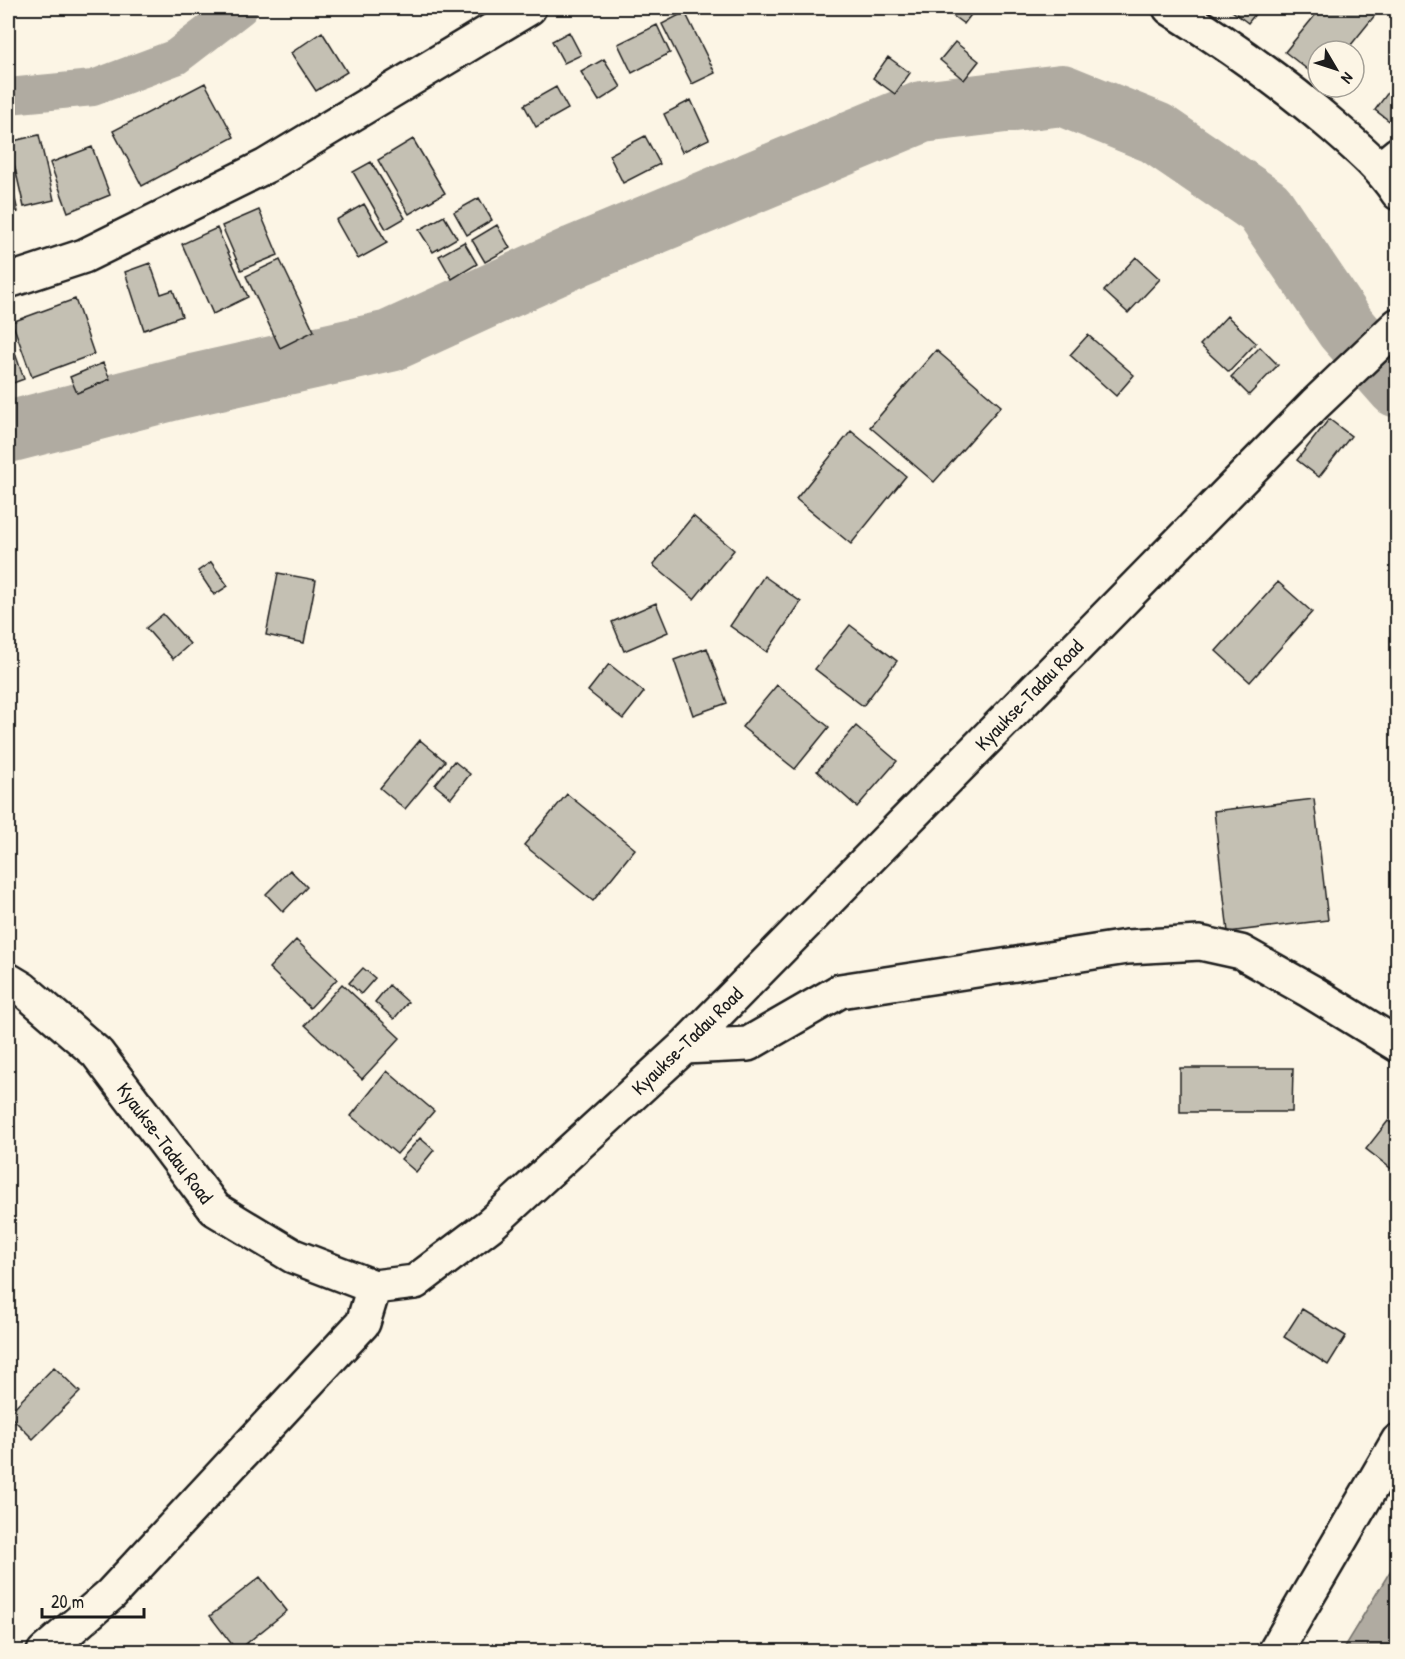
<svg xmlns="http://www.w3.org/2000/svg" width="1405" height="1659" font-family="'Patrick Hand',sans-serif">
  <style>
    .water { fill: #b0aba1; stroke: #75726c; stroke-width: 1.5 }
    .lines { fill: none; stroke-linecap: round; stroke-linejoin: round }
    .canal { stroke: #b0aba1; stroke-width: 36 }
    .river { stroke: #b0aba1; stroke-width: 62 }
    .building { fill: #c4c0b3; stroke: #1c1c1c; stroke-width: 1.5 }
    .minor-casing { stroke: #1c1c1c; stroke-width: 38 }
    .tertiary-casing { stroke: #1c1c1c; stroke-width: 38 }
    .secondary-casing { stroke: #1c1c1c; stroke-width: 38 }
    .minor { stroke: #fcf5e5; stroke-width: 33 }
    .tertiary { stroke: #fcf5e5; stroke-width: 33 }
    .secondary { stroke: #fcf5e5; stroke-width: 33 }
    .labels { text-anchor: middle; stroke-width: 4.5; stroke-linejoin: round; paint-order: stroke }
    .street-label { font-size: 20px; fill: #1c1c1c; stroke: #fcf5e5 }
  </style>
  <rect width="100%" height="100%" fill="#fcf5e5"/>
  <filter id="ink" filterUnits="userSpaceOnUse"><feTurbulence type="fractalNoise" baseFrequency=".0167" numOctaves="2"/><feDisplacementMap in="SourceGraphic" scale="12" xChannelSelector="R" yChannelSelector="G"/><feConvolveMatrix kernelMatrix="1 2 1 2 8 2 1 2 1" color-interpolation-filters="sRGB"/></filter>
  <g filter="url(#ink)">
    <!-- water -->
    <path class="water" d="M 1397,1560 L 1397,1651 L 1342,1651 L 1342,1650 Z"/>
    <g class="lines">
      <!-- canal -->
      <path class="canal" d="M 8,96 L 93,88 L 176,57 L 240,8"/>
      <!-- river -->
      <path class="river" d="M 8,432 L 179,388 L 390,341 L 576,256 L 922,112 L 1062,95 L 1156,133 L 1264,207 L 1346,328 L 1398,387"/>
    </g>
    <!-- building -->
    <path class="building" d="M 942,8 L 976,8 L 964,24 Z
      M 1228,8 L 1260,8 L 1248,23 Z
      M 1321,8 L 1380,9 L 1346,51 L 1318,51 L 1318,65 L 1312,73 L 1285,52 Z
      M 685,12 L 715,73 L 692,84 L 662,24 Z
      M 657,25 L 670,53 L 632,73 L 618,44 Z
      M 322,32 L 347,72 L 316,91 L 291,53 Z
      M 569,32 L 581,55 L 564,63 L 552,41 Z
      M 955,42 L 979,61 L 964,80 L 940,60 Z
      M 888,57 L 910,73 L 895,94 L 873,78 Z
      M 604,59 L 621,87 L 599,101 L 581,72 Z
      M 1398,79 L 1398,124 L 1396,126 L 1375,110 Z
      M 205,83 L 234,137 L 142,186 L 113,131 Z
      M 556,87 L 568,109 L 536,127 L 524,105 Z
      M 691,100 L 709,139 L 682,152 L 664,114 Z
      M 39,135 L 54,200 L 24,207 L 9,142 Z
      M 645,136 L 660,164 L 623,183 L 609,155 Z
      M 413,139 L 445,193 L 409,214 L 378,160 Z
      M 92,147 L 110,195 L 68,212 L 50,163 Z
      M 371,162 L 405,218 L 386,229 L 353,172 Z
      M 8,169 L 18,212 L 8,214 Z
      M 479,198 L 492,220 L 467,235 L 454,212 Z
      M 364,204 L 387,243 L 358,259 L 336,220 Z
      M 259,210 L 278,255 L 241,270 L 222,226 Z
      M 444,216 L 457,238 L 433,252 L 419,230 Z
      M 497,225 L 510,248 L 485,262 L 472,240 Z
      M 217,228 L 248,297 L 213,314 L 182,244 Z
      M 464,242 L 477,264 L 452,279 L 439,256 Z
      M 1136,257 L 1160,279 L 1128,313 L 1104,291 Z
      M 280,260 L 314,331 L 280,348 L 246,276 Z
      M 150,263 L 161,294 L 173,290 L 182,316 L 144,330 L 125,272 Z
      M 75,299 L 94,354 L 32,377 L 12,322 Z
      M 1227,316 L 1256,343 L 1229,372 L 1200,345 Z
      M 8,333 L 24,379 L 8,385 Z
      M 1088,335 L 1134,375 L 1116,396 L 1070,355 Z
      M 1260,347 L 1278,365 L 1249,395 L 1231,377 Z
      M 936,350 L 1001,406 L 934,482 L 870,427 Z
      M 103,363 L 110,379 L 77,393 L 70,377 Z
      M 1329,419 L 1351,436 L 1319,477 L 1297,460 Z
      M 851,431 L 906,476 L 851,544 L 796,499 Z
      M 693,516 L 734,550 L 694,599 L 653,565 Z
      M 211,562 L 228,586 L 214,595 L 198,571 Z
      M 278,573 L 316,580 L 304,643 L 266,635 Z
      M 764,576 L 801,602 L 767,652 L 730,626 Z
      M 1278,582 L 1312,612 L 1250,682 L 1216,651 Z
      M 656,603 L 668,632 L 624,651 L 612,622 Z
      M 163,614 L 190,644 L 173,659 L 146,628 Z
      M 850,625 L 897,661 L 863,706 L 815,669 Z
      M 707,648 L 727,703 L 693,715 L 674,660 Z
      M 609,664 L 644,692 L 623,719 L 588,691 Z
      M 777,685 L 829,727 L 795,769 L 742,727 Z
      M 856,726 L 897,761 L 857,807 L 817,771 Z
      M 420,740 L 445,761 L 405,809 L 380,788 Z
      M 454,761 L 470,774 L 451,798 L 435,785 Z
      M 567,794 L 635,849 L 593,901 L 524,845 Z
      M 1314,799 L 1328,920 L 1228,932 L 1214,811 Z
      M 290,870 L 307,887 L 283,912 L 266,894 Z
      M 296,940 L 337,979 L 310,1008 L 269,968 Z
      M 363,968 L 375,978 L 361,994 L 349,983 Z
      M 342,984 L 400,1038 L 362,1079 L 305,1025 Z
      M 389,985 L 408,1002 L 394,1019 L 375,1002 Z
      M 1180,1068 L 1293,1068 L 1292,1112 L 1180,1112 Z
      M 387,1071 L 434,1111 L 397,1154 L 351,1116 Z
      M 1388,1121 L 1398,1128 L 1398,1174 L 1366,1149 Z
      M 420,1138 L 434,1150 L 416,1172 L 401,1159 Z
      M 1302,1309 L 1346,1336 L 1328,1365 L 1284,1337 Z
      M 54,1367 L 80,1392 L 33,1439 L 8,1414 Z
      M 260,1577 L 287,1611 L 237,1651 L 210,1616 Z"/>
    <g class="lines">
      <defs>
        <path id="minor" d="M 1381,168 L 1398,154
          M 684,1047 L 748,1044 L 840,991 L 1127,947 L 1200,943 L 1241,952 L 1310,991 L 1398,1045
          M 44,1652 L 111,1594 L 363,1323 L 374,1287
          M 1275,1652 L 1398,1441"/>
        <path id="tertiary" d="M 1170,8 C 1228,44 1282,82 1334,127 C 1358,148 1380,166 1398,193
          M 8,281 L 84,256 L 266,166 L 529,8"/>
        <path id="secondary" d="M 8,980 L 23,989 L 97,1053 L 215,1209 L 293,1256 L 374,1287 L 415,1282 L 490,1225 L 684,1047 L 1315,404 L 1398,325"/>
      </defs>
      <!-- minor casing -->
      <use href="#minor" class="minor-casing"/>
      <!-- tertiary casing -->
      <use href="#tertiary" class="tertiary-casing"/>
      <!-- secondary casing -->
      <use href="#secondary" class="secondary-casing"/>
      <!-- minor -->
      <use href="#minor" class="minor"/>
      <!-- tertiary -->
      <use href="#tertiary" class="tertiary"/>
      <!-- secondary -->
      <use href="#secondary" class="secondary"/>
    </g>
  </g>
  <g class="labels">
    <!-- street labels -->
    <g class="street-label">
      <text transform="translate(1029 695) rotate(-46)" y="7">Kyaukse-Tadau Road</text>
      <text transform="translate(687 1041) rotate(-44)" y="7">Kyaukse-Tadau Road</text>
      <text transform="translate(165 1143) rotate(53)" y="7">Kyaukse-Tadau Road</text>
    </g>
  </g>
  <!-- margin -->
  <rect width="1405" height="1659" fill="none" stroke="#fcf5e5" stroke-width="30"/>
  <rect x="15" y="15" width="1375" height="1629" fill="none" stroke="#1c1c1c" stroke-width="2" filter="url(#ink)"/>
  <!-- north arrow -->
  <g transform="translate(1336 69) rotate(129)"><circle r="28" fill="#fcf5e5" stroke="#a29e95" stroke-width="1.5"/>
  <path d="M0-4.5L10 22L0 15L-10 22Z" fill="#1c1c1c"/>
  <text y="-9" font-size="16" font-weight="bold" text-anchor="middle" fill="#1c1c1c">N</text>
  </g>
  <!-- scale -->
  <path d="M42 1608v9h102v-9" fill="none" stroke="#1c1c1c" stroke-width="3"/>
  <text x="51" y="1608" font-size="18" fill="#1c1c1c" stroke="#fcf5e5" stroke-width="4.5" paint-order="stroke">20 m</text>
</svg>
